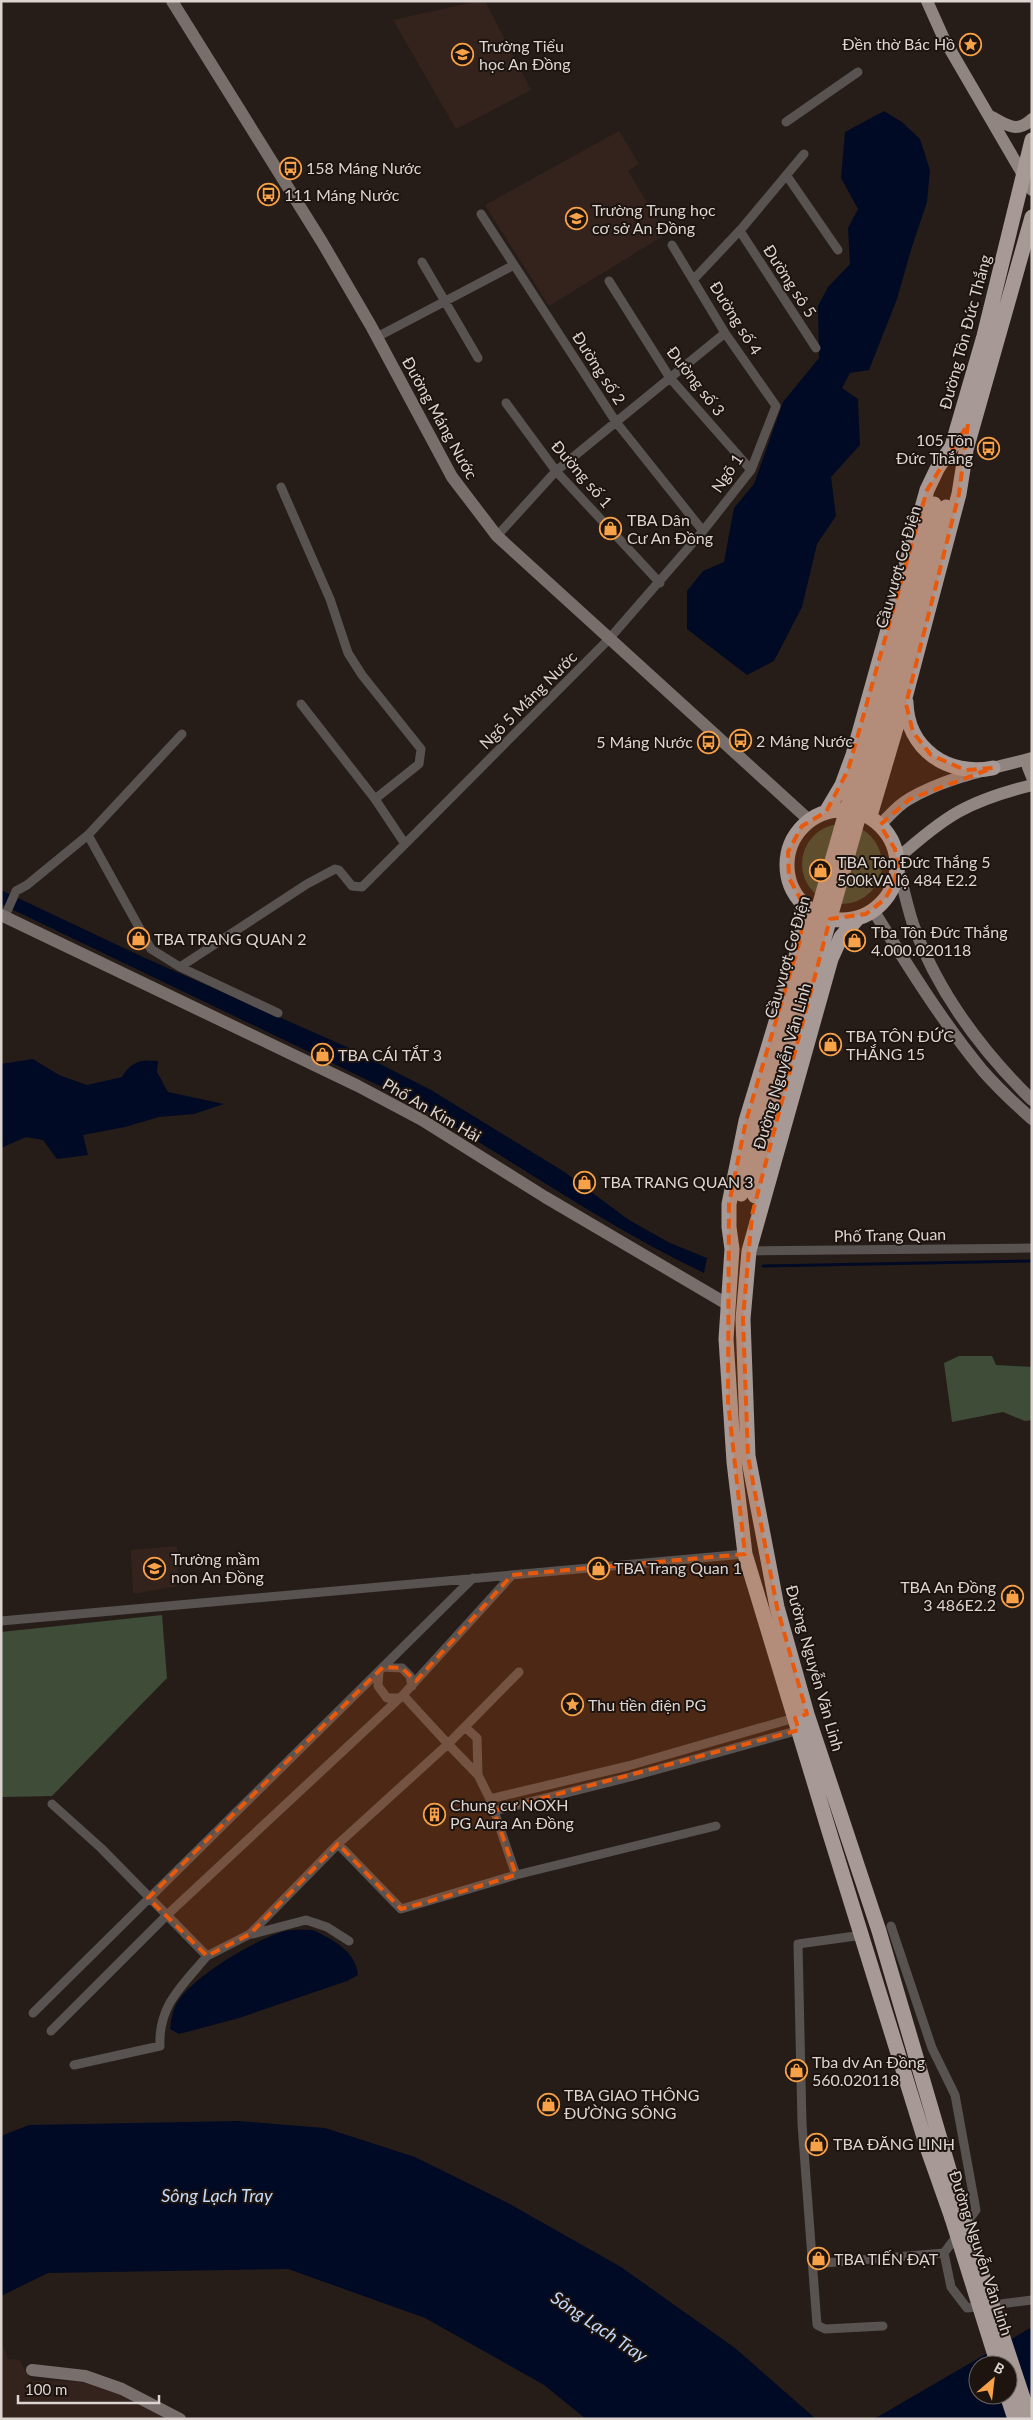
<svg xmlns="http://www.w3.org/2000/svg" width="1033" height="2420" font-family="Lato,sans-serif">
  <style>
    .industrial { fill: #34221c }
    .built { fill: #33231c }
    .green { fill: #3e4c38 }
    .water { fill: #000a24; fill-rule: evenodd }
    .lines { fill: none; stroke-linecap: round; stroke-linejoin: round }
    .stream { stroke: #000a24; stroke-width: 3 }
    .street { stroke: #585251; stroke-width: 9 }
    .secondary { stroke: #786f6d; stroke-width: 12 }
    .primary { stroke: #918582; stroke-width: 12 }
    .highway { stroke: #a79996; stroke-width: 15 }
    .highway-bridge { stroke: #a79996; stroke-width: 15 }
    .marked { fill: #e8590c; fill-opacity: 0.2; stroke: #e8590c; stroke-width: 4; stroke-dasharray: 10 6; stroke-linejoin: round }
    .labels { text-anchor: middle; stroke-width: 4; stroke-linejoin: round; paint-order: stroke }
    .poi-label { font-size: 16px; fill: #dbd4d0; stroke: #1e140f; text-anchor: start }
    .street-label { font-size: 16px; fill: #dbd4d0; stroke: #1e140f }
    .water-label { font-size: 18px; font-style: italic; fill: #c2dbfd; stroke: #1e140f }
  </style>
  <rect width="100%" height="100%" fill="#271d18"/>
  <!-- industrial -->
  <path class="industrial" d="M 1,2341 L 8,2359 L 19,2360 L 31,2380 L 87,2382 L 122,2395 L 168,2419 L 1,2419 Z"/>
  <!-- built -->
  <path class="built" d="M 479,1 L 485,1 L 531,90 L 456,129 L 393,20 Z
    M 619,131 L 639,164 L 628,171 L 666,234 L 549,306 L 485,205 Z
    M 177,1546 L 178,1586 L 133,1594 L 131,1550 Z"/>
  <!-- green -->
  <path class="green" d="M802 864a40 40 0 1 1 80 0a40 40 0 1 1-80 0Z
    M 959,1356 L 992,1356 L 996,1365 L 1032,1367 L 1032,1420 L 1025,1421 L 1003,1412 L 952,1422 L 944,1363 Z
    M 162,1615 L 167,1678 L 52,1796 L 1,1797 L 1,1632 Z"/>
  <!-- water -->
  <path class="water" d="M 884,111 L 902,122 L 920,139 L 930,170 L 927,202 L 911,250 L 897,299 L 869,370 L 850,373 L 842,388 L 858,399 L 860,445 L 831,477 L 836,516 L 817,544 L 802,607 L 774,661 L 747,675 L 687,629 L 687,591 L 703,571 L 724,562 L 734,508 L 754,484 L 783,402 L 819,358 L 818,306 L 828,287 L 850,264 L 848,228 L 858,209 L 841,178 L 845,132 Z
    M 1,890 L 145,958 L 347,1047 L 431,1090 L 563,1171 L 629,1220 L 670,1243 L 707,1258 L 704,1273 C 601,1224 509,1158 411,1101 L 1,904 Z
    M 33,1059 L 59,1075 L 87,1085 L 122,1077 C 130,1062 141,1059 158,1061 L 157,1072 L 168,1092 L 224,1104 L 194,1114 L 159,1117 L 125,1127 L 83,1135 L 88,1155 L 57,1159 L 43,1140 L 26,1137 L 1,1148 L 1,1064 Z
    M 313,1930 C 332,1939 356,1951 358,1975 L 347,1981 L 239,2018 L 179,2034 L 170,2029 C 171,2022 172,2013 175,2007 C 186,1980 255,1940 282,1932 C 291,1929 303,1930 313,1930 Z
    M 239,2121 L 325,2128 L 415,2157 L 508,2203 L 621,2267 L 735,2348 L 816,2419 L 586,2419 L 544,2385 L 425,2318 L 288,2269 L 48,2273 L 1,2296 L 1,2136 L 29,2125 Z
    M 1032,2327 L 1032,2419 L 874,2419 ZM 978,2365 L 1008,2365 L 1008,2395 L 978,2395 Z"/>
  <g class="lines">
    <!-- stream -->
    <path class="stream" d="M 763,1266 L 1032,1261"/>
    <!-- street -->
    <path class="street" d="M 786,122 L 858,72
      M 787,176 L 838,250
      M 481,214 L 616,422 L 703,531
      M 740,231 L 816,348
      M 422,262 L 478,358
      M 694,279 L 743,227 L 804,154
      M 609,281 L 670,378 L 751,470
      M 377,337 L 514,265
      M 506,403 L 556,471 L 660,583
      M 281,487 L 330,599 L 348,653 L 362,675 L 421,749 L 419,764 L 375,799
      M 497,536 L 556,471 L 725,333
      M 88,835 L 151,949 L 180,967 L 307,884 L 335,869 L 339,870 L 352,886 L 362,887 L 405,844 L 375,799 L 301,704
      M 405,844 L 609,639 L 703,531 L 751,470 L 776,406 L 725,333 L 672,245
      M 5,916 L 16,891 L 27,885 L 88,835 L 182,734
      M 180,967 L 278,1013
      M 749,1251 L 1032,1248
      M 1,1621 L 745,1554
      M 383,1667 L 402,1668 L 410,1676 L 412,1686
      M 379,1671 L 378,1686 L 387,1698 L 399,1698
      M 403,1695 L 448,1744 L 338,1844 L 401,1909 L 516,1875 L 716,1826
      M 466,1728 L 477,1738 L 478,1775
      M 490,1799 L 628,1766 L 798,1717
      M 52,1804 L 101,1848 L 207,1956 L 250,1934 L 338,1844
      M 494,1811 L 630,1777 L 803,1729
      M 516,1875 L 490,1799 L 478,1775 L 448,1744 L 519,1672
      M 891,1926 L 932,2048 L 955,2095 L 976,2210 L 944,2253 L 951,2287 L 967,2308 L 1032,2300
      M 253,1934 L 306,1920 L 327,1927 L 349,1941
      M 863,1935 L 798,1944 L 802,2124 L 817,2325 L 825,2329 L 883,2326
      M 33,2013 L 473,1578
      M 51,2031 L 167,1915 L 403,1695 L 512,1575
      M 74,2065 L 160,2046 C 158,2005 183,1985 207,1956
      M 813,2264 L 944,2253"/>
    <!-- secondary -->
    <path class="secondary" d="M 172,1 L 322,242 L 371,326 L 452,477 L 497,536 L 809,820
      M 898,868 C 903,886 907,906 913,924 C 937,991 981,1050 1032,1100
      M 873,910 C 906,963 943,1023 983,1071 C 998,1088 1015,1104 1032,1119
      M 1,915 L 358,1086 L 422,1120 L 545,1197 L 727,1304
      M 32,2370 L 85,2376 L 122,2389 L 180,2419"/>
    <!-- primary -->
    <path class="primary" d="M 927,1 L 944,39 L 1032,190
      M 992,117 C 1007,126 1018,133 1032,119
      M 1032,761 L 1028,767 L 1032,777
      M 880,825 C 889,816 898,805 909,799 C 946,777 991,769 1032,758
      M 897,859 C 946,815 968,801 1032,785"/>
    <!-- highway -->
    <path class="highway" d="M 906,702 C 907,749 948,777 993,768
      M787 865a55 55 0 1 1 110 0a55 55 0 1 1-110 0Z
      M 826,812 L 842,785 L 853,755 L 927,490 L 937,469 L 952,446 L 984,336 L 1032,140
      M 870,816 L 906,694 L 959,494 L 966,450 L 1032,217
      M 802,902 L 802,928 L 799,946 L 746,1121 L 729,1204 L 729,1227 L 732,1249 L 726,1339 L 734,1462 L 745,1554 L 829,1831 L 928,2150 L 952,2218
      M 858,918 L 841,937 L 831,959 L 749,1251 L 743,1319 L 748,1456 L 777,1607 L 807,1714 L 879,1931 L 963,2217
      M 1007,2395 L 1015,2419"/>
    <!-- highway-bridge -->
    <path class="highway-bridge" d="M 741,1194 L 769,1082 L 934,504
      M 755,1196 L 783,1084 L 946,507
      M 963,2217 L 1030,2419
      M 952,2218 L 998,2365"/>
  </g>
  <!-- marked area -->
  <path class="marked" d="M 968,424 L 959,494 L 906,704 L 913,732 L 931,755 L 965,770 L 993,768 L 910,799 L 880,825 L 895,849 L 898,868 L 893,885 L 885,899 L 866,914 L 830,919 L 752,1215 L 743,1319 L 748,1456 L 777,1607 L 807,1714 L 795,1718 L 799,1730 L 494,1811 L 516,1875 L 424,1903 L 401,1909 L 338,1844 L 250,1934 L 207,1956 L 148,1898 L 383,1667 L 402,1668 L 416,1681 L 512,1575 L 745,1554 L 728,1402 L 729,1204 L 746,1121 L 801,937 L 802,902 L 789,878 L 788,852 L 802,826 L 826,812 L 848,770 L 927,490 Z"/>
  <!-- icons -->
  <defs>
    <symbol id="sight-ring" viewBox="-11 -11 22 22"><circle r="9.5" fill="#1e140f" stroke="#f7a148" stroke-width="1.5"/><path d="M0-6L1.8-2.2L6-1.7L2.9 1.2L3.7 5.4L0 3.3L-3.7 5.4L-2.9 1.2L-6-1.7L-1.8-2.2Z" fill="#f7a148"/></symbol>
    <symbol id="school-ring" viewBox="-11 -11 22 22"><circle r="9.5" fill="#1e140f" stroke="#f7a148" stroke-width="1.5"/><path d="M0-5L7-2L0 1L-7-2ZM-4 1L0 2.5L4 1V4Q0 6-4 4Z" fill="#f7a148"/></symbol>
    <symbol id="bus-ring" viewBox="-11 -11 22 22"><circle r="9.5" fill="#1e140f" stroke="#f7a148" stroke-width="1.5"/><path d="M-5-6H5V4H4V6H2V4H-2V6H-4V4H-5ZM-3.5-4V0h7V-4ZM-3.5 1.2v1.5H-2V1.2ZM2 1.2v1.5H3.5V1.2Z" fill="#f7a148"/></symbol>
    <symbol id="shop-ring" viewBox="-11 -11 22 22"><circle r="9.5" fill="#1e140f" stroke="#f7a148" stroke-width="1.5"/><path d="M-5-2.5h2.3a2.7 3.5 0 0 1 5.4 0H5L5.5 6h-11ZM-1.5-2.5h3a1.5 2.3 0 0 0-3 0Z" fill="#f7a148"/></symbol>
    <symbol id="building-ring" viewBox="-11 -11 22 22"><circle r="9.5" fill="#1e140f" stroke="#f7a148" stroke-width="1.5"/><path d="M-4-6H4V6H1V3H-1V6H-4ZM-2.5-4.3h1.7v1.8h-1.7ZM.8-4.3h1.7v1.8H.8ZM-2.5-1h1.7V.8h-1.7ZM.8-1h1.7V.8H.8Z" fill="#f7a148"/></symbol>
  </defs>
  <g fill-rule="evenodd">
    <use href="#sight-ring" x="958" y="32" width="25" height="25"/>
    <use href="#school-ring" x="450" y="42" width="25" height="25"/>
    <use href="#bus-ring" x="278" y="156" width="25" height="25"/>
    <use href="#bus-ring" x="256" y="182" width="25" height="25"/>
    <use href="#school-ring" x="564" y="206" width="25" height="25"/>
    <use href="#bus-ring" x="976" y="436" width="25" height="25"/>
    <use href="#shop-ring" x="598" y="516" width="25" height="25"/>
    <use href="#bus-ring" x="728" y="728" width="25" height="25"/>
    <use href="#bus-ring" x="696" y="730" width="25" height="25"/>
    <use href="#shop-ring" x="808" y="858" width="25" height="25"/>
    <use href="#shop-ring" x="126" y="926" width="25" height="25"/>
    <use href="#shop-ring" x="842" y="928" width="25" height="25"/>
    <use href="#shop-ring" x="818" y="1032" width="25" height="25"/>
    <use href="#shop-ring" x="310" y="1042" width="25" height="25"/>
    <use href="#shop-ring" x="572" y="1170" width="25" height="25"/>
    <use href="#school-ring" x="142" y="1556" width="25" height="25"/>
    <use href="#shop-ring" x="586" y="1556" width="25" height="25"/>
    <use href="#shop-ring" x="1000" y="1584" width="25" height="25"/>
    <use href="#sight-ring" x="560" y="1692" width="25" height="25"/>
    <use href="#building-ring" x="422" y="1802" width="25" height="25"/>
    <use href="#shop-ring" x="784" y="2058" width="25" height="25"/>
    <use href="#shop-ring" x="536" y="2092" width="25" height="25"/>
    <use href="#shop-ring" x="804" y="2132" width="25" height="25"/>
    <use href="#shop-ring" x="806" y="2246" width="25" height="25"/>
  </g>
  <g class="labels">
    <!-- poi labels -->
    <g class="poi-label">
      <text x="955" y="50" text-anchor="end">Đền thờ Bác Hồ</text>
      <text x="479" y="52">Trường Tiểu<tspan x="479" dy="18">học An Đồng</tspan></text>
      <text x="306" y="174">158 Máng Nước</text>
      <text x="284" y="201">111 Máng Nước</text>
      <text x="592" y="216">Trường Trung học<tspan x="592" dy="18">cơ sở An Đồng</tspan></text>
      <text x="973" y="446" text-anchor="end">105 Tôn<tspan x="973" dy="18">Đức Thắng</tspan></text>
      <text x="627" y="526">TBA Dân<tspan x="627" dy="18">Cư An Đồng</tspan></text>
      <text x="756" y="747">2 Máng Nước</text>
      <text x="693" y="748" text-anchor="end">5 Máng Nước</text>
      <text x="837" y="868">TBA Tôn Đức Thắng 5<tspan x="837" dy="18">500kVA lộ 484 E2.2</tspan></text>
      <text x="871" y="938">Tba Tôn Đức Thắng<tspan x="871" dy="18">4.000.020118</tspan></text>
      <text x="154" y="945">TBA TRANG QUAN 2</text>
      <text x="846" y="1042">TBA TÔN ĐỨC<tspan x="846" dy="18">THẮNG 15</tspan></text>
      <text x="338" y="1061">TBA CÁI TẮT 3</text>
      <text x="601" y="1188">TBA TRANG QUAN 3</text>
      <text x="171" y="1565">Trường mầm<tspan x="171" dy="18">non An Đồng</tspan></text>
      <text x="614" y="1574">TBA Trang Quan 1</text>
      <text x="996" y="1593" text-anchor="end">TBA An Đồng<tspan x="996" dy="18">3 486E2.2</tspan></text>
      <text x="588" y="1711">Thu tiền điện PG</text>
      <text x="450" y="1811">Chung cư NOXH<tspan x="450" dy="18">PG Aura An Đồng</tspan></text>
      <text x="812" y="2068">Tba dv An Đồng<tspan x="812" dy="18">560.020118</tspan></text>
      <text x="564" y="2101">TBA GIAO THÔNG<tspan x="564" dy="18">ĐƯỜNG SÔNG</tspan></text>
      <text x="833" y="2150">TBA ĐĂNG LINH</text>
      <text x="834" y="2265">TBA TIẾN ĐẠT</text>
    </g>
    <!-- street labels -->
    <g class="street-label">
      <text transform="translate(790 281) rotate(57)" y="6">Đường sô 5</text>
      <text transform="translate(736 318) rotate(58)" y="6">Đường số 4</text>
      <text transform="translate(965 332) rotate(-75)" y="6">Đường Tôn Đức Thắng</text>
      <text transform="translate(599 368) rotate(57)" y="6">Đường số 2</text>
      <text transform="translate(696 381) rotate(52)" y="6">Đường số 3</text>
      <text transform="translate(440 418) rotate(61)" y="6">Đường Máng Nước</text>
      <text transform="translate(727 473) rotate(-56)" y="6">Ngõ 1</text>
      <text transform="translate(582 474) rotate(49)" y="6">Đường số 1</text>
      <text transform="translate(898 567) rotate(-74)" y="6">Cầu vượt Cơ Điện</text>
      <text transform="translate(528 700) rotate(-45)" y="6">Ngõ 5 Máng Nước</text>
      <text transform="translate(787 957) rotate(-74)" y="6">Cầu vượt Cơ Điện</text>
      <text transform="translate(782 1066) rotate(-74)" y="6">Đường Nguyễn Văn Linh</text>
      <text transform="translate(432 1110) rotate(30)" y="6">Phố An Kim Hải</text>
      <text transform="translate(890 1235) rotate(-1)" y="6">Phố Trang Quan</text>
      <text transform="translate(815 1668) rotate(74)" y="6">Đường Nguyễn Văn Linh</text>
      <text transform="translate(981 2253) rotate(72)" y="6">Đường Nguyễn Văn Linh</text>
    </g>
    <!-- water labels -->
    <g class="water-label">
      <text x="217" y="2202">Sông Lạch Tray</text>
      <text transform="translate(599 2327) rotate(34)" y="6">Sông Lạch Tray</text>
    </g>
  </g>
  <!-- border -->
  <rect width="1033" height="2420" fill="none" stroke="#dbd4d0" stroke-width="5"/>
  <!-- north arrow -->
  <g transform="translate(993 2380) rotate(28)"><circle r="24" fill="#1e140f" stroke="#6a615c"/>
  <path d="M0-4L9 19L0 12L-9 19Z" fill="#f7a148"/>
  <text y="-8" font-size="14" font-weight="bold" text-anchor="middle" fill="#dbd4d0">B</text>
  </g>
  <!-- scale -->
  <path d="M18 2395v8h141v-8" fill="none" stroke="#dbd4d0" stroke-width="2.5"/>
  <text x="25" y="2395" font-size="15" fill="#dbd4d0" stroke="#1e140f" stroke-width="4" paint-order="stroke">100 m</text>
</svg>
